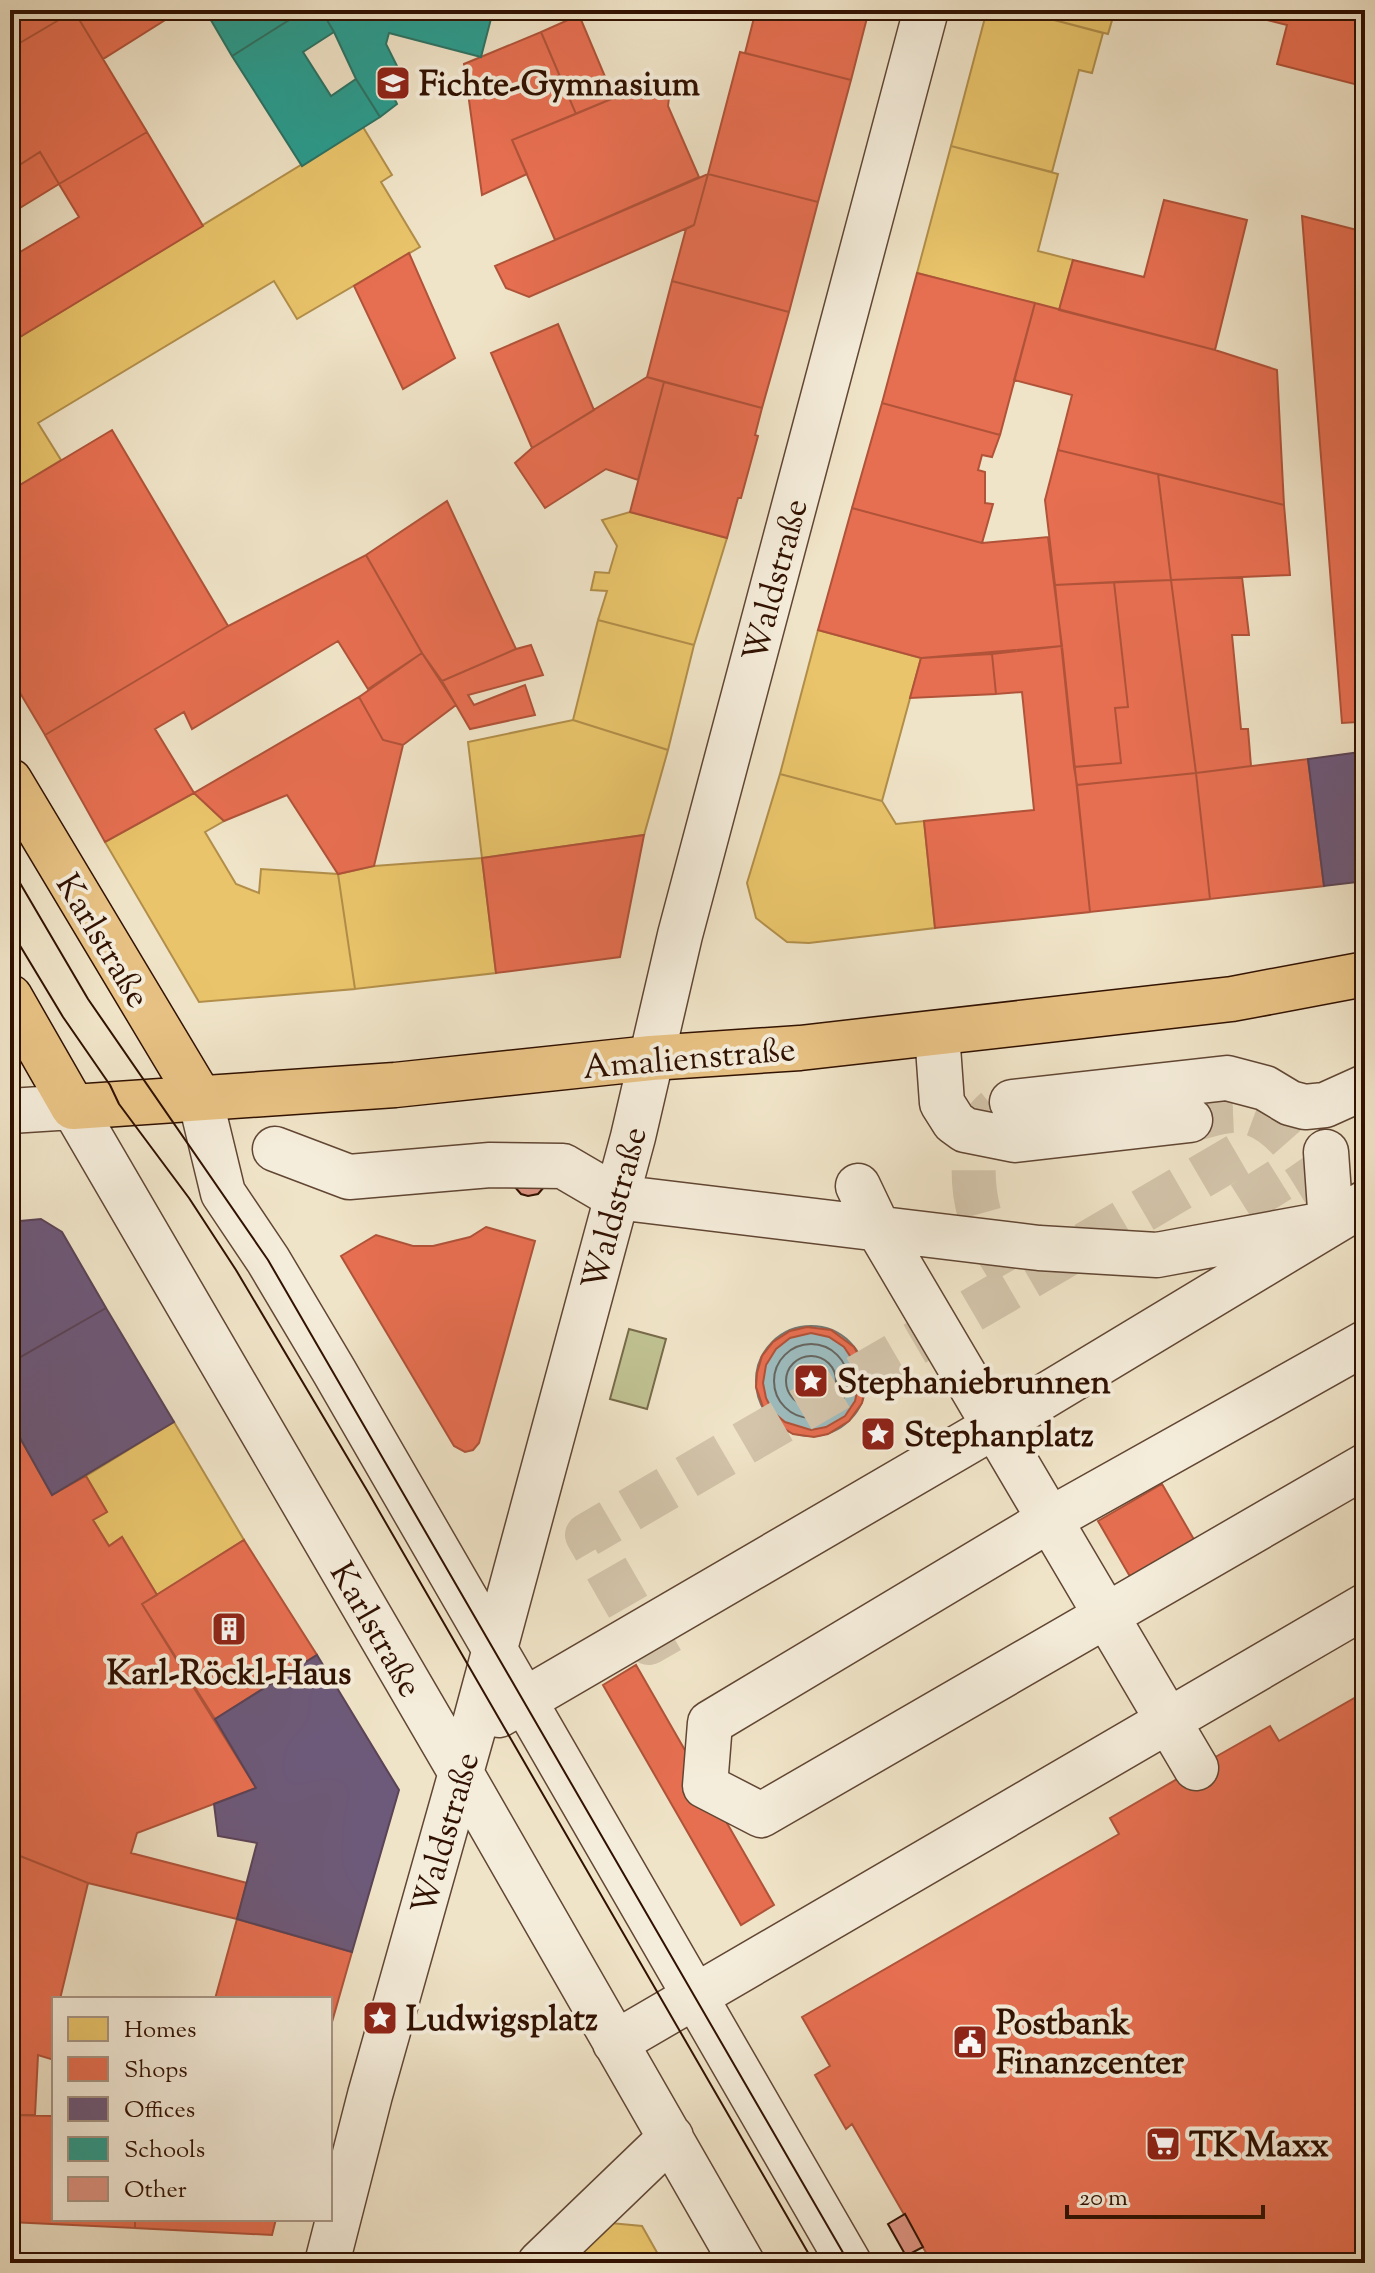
<svg xmlns="http://www.w3.org/2000/svg" width="1375" height="2273" font-family="'Sorts Mill Goudy',serif">
  <style>
    .green { fill: #c0c292; stroke: #786a4a; stroke-width: 2 }
    .water { fill: #9dbcbe; stroke: #727872; stroke-width: 2 }
    .homes { fill: #e9c46a; stroke: #b28e4a; stroke-width: 2 }
    .shops { fill: #e76f51; stroke: #b05339; stroke-width: 2; fill-rule: evenodd }
    .offices { fill: #6d597a; stroke: #5b4356; stroke-width: 2 }
    .schools { fill: #2a9d8f; stroke: #2c7364; stroke-width: 2 }
    .lines { fill: none; stroke-linecap: round; stroke-linejoin: round }
    .shore { stroke: #676660; stroke-width: 2 }
    .building { fill: #dd9280; stroke: #311101; stroke-width: 2 }
    .minor-tunnel { stroke: #d3c4aa; stroke-width: 44; stroke-dasharray: 44 22; stroke-linecap: butt }
    .minor-casing { stroke: #614633; stroke-width: 47 }
    .major-casing { stroke: #311101; stroke-width: 47 }
    .minor { stroke: #f5eddb; stroke-width: 44 }
    .major { stroke: #e8c284; stroke-width: 44 }
    .tram { stroke: #311101; stroke-width: 2 }
    .labels { text-anchor: middle; stroke-width: 8; stroke-linejoin: round; paint-order: stroke }
    .poi-label { font-size: 34px; font-weight: bold; fill: #311101; stroke: #f5eddb; text-anchor: start }
    .street-label { font-size: 34px; fill: #311101; stroke: #f5eddb }
  </style>
  <rect width="100%" height="100%" fill="#f0e4c8"/>
  <filter id="stains"><feTurbulence type="fractalNoise" baseFrequency=".0025" numOctaves="4"/><feColorMatrix values="0 0 0 0 .2 0 0 0 0 .09 0 0 0 0 .02 0 0 0 .5 -.17"/></filter>
  <radialGradient id="worn" r=".72"><stop offset=".6" stop-color="#630" stop-opacity="0"/><stop offset="1" stop-color="#630" stop-opacity=".3"/></radialGradient>
  <!-- green -->
  <path class="green" d="M 629,1329 L 666,1339 L 647,1409 L 610,1399 Z"/>
  <!-- water -->
  <path class="water" d="M756 1381a55 55 0 1 1 110 0a55 55 0 1 1-110 0Z"/>
  <!-- homes -->
  <path class="homes" d="M 987,10 L 1016,10 L 1103,33 L 1092,73 L 1079,70 L 1052,172 L 951,146 Z
    M 1016,10 L 1115,10 L 1108,34 Z
    M 363,127 L 392,175 L 381,182 L 420,247 L 297,319 L 274,281 L 38,423 L 61,460 L 10,491 L 10,343 Z
    M 951,146 L 1058,174 L 1038,251 L 1073,260 L 1059,310 L 917,273 Z
    M 630,512 L 727,538 L 694,645 L 598,620 L 607,591 L 591,590 L 595,572 L 609,573 L 617,546 L 602,520 Z
    M 598,620 L 694,645 L 668,750 L 573,720 Z
    M 818,630 L 921,658 L 882,801 L 780,774 Z
    M 573,720 L 668,750 L 644,835 L 482,858 L 468,742 Z
    M 780,774 L 882,801 L 896,824 L 924,821 L 935,928 L 809,943 L 787,942 L 756,918 L 747,883 Z
    M 194,793 L 224,821 L 205,832 L 236,884 L 259,893 L 261,869 L 338,874 L 355,989 L 199,1002 L 105,842 Z
    M 482,858 L 496,973 L 355,989 L 338,874 L 374,866 Z
    M 174,1422 L 244,1540 L 157,1595 L 122,1537 L 109,1546 L 93,1520 L 107,1512 L 86,1476 Z
    M 610,2223 L 642,2226 L 663,2263 L 571,2263 Z"/>
  <!-- shops -->
  <path class="shops" d="M 10,10 L 181,10 L 103,59 L 74,11 L 13,47 L 10,43 Z
    M 756,10 L 869,10 L 851,80 L 745,53 Z
    M 1227,10 L 1356,10 L 1362,86 L 1277,64 L 1287,25 Z
    M 1356,10 L 1365,10 L 1365,117 L 1362,86 Z
    M 74,11 L 147,132 L 59,184 L 40,152 L 10,171 L 10,43 L 13,47 Z
    M 579,15 L 614,98 L 576,114 L 541,32 Z
    M 541,32 L 576,114 L 512,140 L 527,174 L 482,195 L 464,64 Z
    M 740,52 L 851,80 L 818,202 L 708,174 Z
    M 664,77 L 670,89 L 668,106 L 699,177 L 555,240 L 512,140 Z
    M 147,132 L 203,226 L 10,343 L 10,258 L 79,217 L 59,184 Z
    M 40,152 L 59,184 L 10,214 L 10,171 Z
    M 708,174 L 694,225 L 529,297 L 506,288 L 495,266 Z
    M 708,174 L 818,202 L 789,312 L 672,281 L 686,229 L 694,225 Z
    M 1164,200 L 1247,220 L 1215,350 L 1059,310 L 1073,260 L 1144,277 Z
    M 1302,216 L 1365,232 L 1365,752 L 1360,752 L 1358,722 L 1342,723 Z
    M 409,253 L 455,358 L 403,389 L 354,286 Z
    M 917,273 L 1035,303 L 1000,435 L 882,403 Z
    M 672,281 L 789,312 L 762,408 L 647,377 Z
    M 1035,303 L 1215,350 L 1277,370 L 1284,505 L 1058,450 L 1072,395 L 1014,380 Z
    M 558,324 L 594,410 L 532,448 L 491,353 Z
    M 647,377 L 664,382 L 638,480 L 606,469 L 545,508 L 515,463 L 532,448 Z
    M 664,382 L 762,408 L 755,435 L 758,436 L 741,498 L 738,498 L 727,538 L 630,512 Z
    M 882,403 L 1000,435 L 992,457 L 982,455 L 978,470 L 985,472 L 985,503 L 993,504 L 982,543 L 852,508 Z
    M 112,430 L 228,626 L 45,735 L 10,676 L 10,491 Z
    M 1058,450 L 1158,474 L 1171,580 L 1055,585 L 1045,500 Z
    M 1158,474 L 1284,505 L 1290,575 L 1171,580 Z
    M 447,501 L 516,649 L 442,681 L 422,653 L 366,555 Z
    M 852,508 L 982,543 L 1048,537 L 1062,646 L 921,658 L 818,630 Z
    M 366,555 L 422,653 L 368,689 L 338,641 L 192,729 L 184,712 L 155,729 L 194,793 L 105,842 L 45,735 L 228,626 Z
    M 1242,577 L 1249,635 L 1232,635 L 1241,729 L 1248,729 L 1251,766 L 1196,773 L 1171,580 Z
    M 1171,580 L 1196,773 L 1077,785 L 1074,767 L 1121,763 L 1115,708 L 1128,707 L 1114,582 Z
    M 1114,582 L 1128,707 L 1115,708 L 1121,763 L 1074,767 L 1055,585 Z
    M 531,645 L 543,675 L 468,695 L 474,705 L 525,685 L 535,715 L 470,729 L 442,681 L 516,649 Z
    M 1062,646 L 1090,912 L 935,928 L 924,821 L 1034,810 L 1022,692 L 996,694 L 992,654 Z
    M 422,653 L 456,705 L 403,745 L 383,740 L 359,697 Z
    M 992,654 L 996,694 L 910,698 L 921,658 Z
    M 359,697 L 383,740 L 403,745 L 374,866 L 338,874 L 287,795 L 224,821 L 194,793 Z
    M 1308,759 L 1324,886 L 1210,899 L 1196,773 Z
    M 1196,773 L 1210,899 L 1090,912 L 1077,785 Z
    M 644,835 L 620,957 L 496,973 L 482,858 Z
    M 486,1227 L 535,1241 L 479,1443 L 473,1450 L 465,1452 L 454,1446 L 341,1256 L 376,1235 L 413,1246 L 433,1246 L 470,1237 Z
    M 807,1327 L 831,1330 L 854,1347 L 864,1365 L 866,1383 L 862,1403 L 849,1421 L 828,1434 L 814,1437 L 793,1434 L 775,1423 L 764,1410 L 756,1387 L 757,1373 L 762,1356 L 773,1342 L 790,1331 ZM 811,1333 L 829,1337 L 844,1347 L 856,1365 L 859,1383 L 855,1401 L 845,1416 L 826,1427 L 811,1430 L 785,1422 L 773,1412 L 766,1398 L 763,1383 L 766,1365 L 776,1349 L 790,1338 Z
    M 10,1420 L 52,1495 L 86,1476 L 107,1512 L 93,1520 L 109,1546 L 122,1537 L 157,1595 L 142,1604 L 256,1788 L 137,1833 L 131,1853 L 247,1883 L 237,1919 L 88,1883 L 10,1852 Z
    M 1162,1484 L 1200,1550 L 1136,1587 L 1098,1521 Z
    M 244,1540 L 317,1655 L 215,1719 L 142,1604 Z
    M 636,1665 L 774,1905 L 741,1925 L 603,1685 Z
    M 1365,1692 L 1365,2263 L 932,2263 L 852,2124 L 846,2129 L 815,2075 L 830,2066 L 802,2017 L 1119,1834 L 1110,1818 L 1196,1768 L 1270,1726 L 1279,1741 Z
    M 10,1852 L 88,1883 L 60,1999 L 54,1999 L 54,2060 L 38,2055 L 35,2115 L 10,2115 Z
    M 237,1919 L 352,1952 L 330,2029 L 330,1999 L 215,1999 Z
    M 10,2115 L 54,2116 L 54,2219 L 135,2219 L 135,2228 L 10,2222 Z
    M 135,2219 L 276,2219 L 272,2235 L 135,2228 Z"/>
  <!-- offices -->
  <path class="offices" d="M 1360,752 L 1365,752 L 1365,881 L 1324,886 L 1308,759 Z
    M 41,1219 L 62,1232 L 106,1308 L 10,1363 L 10,1222 Z
    M 106,1308 L 174,1422 L 52,1495 L 10,1420 L 10,1363 Z
    M 317,1655 L 399,1790 L 352,1952 L 237,1919 L 257,1843 L 218,1836 L 214,1804 L 256,1788 L 215,1719 Z"/>
  <!-- schools -->
  <path class="schools" d="M 205,10 L 305,10 L 232,56 Z
    M 305,10 L 321,10 L 334,32 L 303,52 L 331,96 L 356,79 L 380,117 L 302,166 L 232,56 Z
    M 321,10 L 502,10 L 501,13 L 493,11 L 481,57 L 389,33 L 386,44 L 404,80 L 389,87 L 397,104 L 380,117 L 356,79 L 334,32 Z"/>
  <g class="lines">
    <!-- shore -->
    <path class="shore" d="M774 1381a37 37 0 1 1 74 0a37 37 0 1 1-74 0Z
      M786 1381a25 25 0 1 1 50 0a25 25 0 1 1-50 0Z"/>
  </g>
  <!-- building -->
  <path class="building" d="M 514,1186 L 545,1186 L 538,1194 L 528,1196 L 521,1194 Z
    M 905,2214 L 923,2247 L 906,2256 L 888,2224 Z"/>
  <g class="lines">
    <!-- minor-tunnel -->
    <path class="minor-tunnel" d="M 1190,1120 C 1205,1117 1225,1109 1240,1111 C 1289,1117 1313,1176 1337,1213
      M 1010,1272 C 1001,1256 988,1239 982,1222 C 969,1186 966,1112 1012,1102
      M 670,1631 L 649,1643 L 587,1535 L 1238,1155 L 1306,1263"/>
    <defs>
      <path id="minor" d="M 937,1033 L 942,1103 L 954,1122 L 965,1130 L 1015,1140 L 1190,1120
        M 200,1098 L 223,1193 L 268,1260 L 334,1371 L 849,2263
        M 1012,1102 L 1227,1078 L 1265,1088 L 1290,1103 L 1305,1107 L 1325,1105 L 1365,1087
        M 10,1111 L 73,1107 L 461,1773 L 742,2263
        M 275,1149 L 349,1177 L 490,1165 L 563,1166 L 616,1197 L 1039,1248 L 1157,1255 L 1331,1223 L 1326,1152
        M 858,1186 L 879,1230 L 1196,1768
        M 1365,1343 L 1049,1520 L 710,1723 L 705,1786 L 761,1815 L 1365,1466
        M 499,1715 L 995,1426 L 1365,1203
        M 615,2043 L 1365,1606
        M 327,2263 L 370,2095 L 473,1730 L 633,1137 L 680,935 L 926,10
        M 540,2263 L 671,2137"/>
      <path id="major" d="M 10,781 L 200,1098
        M 10,997 L 73,1107 L 395,1085 L 651,1058 L 800,1048 L 1232,999 L 1365,974"/>
    </defs>
    <!-- minor casing -->
    <use href="#minor" class="minor-casing"/>
    <!-- major casing -->
    <use href="#major" class="major-casing"/>
    <!-- minor -->
    <use href="#minor" class="minor"/>
    <!-- major -->
    <use href="#major" class="major"/>
    <!-- tram -->
    <path class="tram" d="M 10,866 L 88,999 L 268,1260 L 849,2263
      M 10,929 L 63,1017 L 110,1085 L 119,1104 L 189,1198 L 236,1270 L 368,1492 L 814,2263"/>
  </g>
  <!-- icons -->
  <defs>
    <symbol id="school-square" viewBox="-11 -11 22 22"><rect x="-9" y="-9" width="18" height="18" rx="4" fill="#8f2418" stroke="#f5eddb"/><path d="M0-5L7-2L0 1L-7-2ZM-4 1L0 2.5L4 1V4Q0 6-4 4Z" fill="#fff"/></symbol>
    <symbol id="sight-square" viewBox="-11 -11 22 22"><rect x="-9" y="-9" width="18" height="18" rx="4" fill="#8f2418" stroke="#f5eddb"/><path d="M0-6L1.8-2.2L6-1.7L2.9 1.2L3.7 5.4L0 3.3L-3.7 5.4L-2.9 1.2L-6-1.7L-1.8-2.2Z" fill="#fff"/></symbol>
    <symbol id="building-square" viewBox="-11 -11 22 22"><rect x="-9" y="-9" width="18" height="18" rx="4" fill="#8f2418" stroke="#f5eddb"/><path d="M-4-6H4V6H1V3H-1V6H-4ZM-2.5-4.3h1.7v1.8h-1.7ZM.8-4.3h1.7v1.8H.8ZM-2.5-1h1.7V.8h-1.7ZM.8-1h1.7V.8H.8Z" fill="#fff"/></symbol>
    <symbol id="civic-square" viewBox="-11 -11 22 22"><rect x="-9" y="-9" width="18" height="18" rx="4" fill="#8f2418" stroke="#f5eddb"/><path d="M-.6-6.5H3V-4.5H.6V-3L4-1V1h2V6H-6V1h2V-1L-.6-3ZM-1.2 2.5V6h2.4V2.5Z" fill="#fff"/></symbol>
    <symbol id="supermarket-square" viewBox="-11 -11 22 22"><rect x="-9" y="-9" width="18" height="18" rx="4" fill="#8f2418" stroke="#f5eddb"/><path d="M-6-5.5h2.5l.6 2H6L4.5 2H-2.5L-4.4-4H-6ZM-1.5 3.2a1.3 1.3 0 1 0 .1 0ZM3 3.2a1.3 1.3 0 1 0 .1 0Z" fill="#fff"/></symbol>
  </defs>
  <g fill-rule="evenodd">
    <use href="#school-square" x="373" y="63" width="40" height="40"/>
    <use href="#sight-square" x="791" y="1361" width="40" height="40"/>
    <use href="#sight-square" x="858" y="1414" width="40" height="40"/>
    <use href="#building-square" x="209" y="1609" width="40" height="40"/>
    <use href="#sight-square" x="360" y="1998" width="40" height="40"/>
    <use href="#civic-square" x="950" y="2022" width="40" height="40"/>
    <use href="#supermarket-square" x="1143" y="2124" width="40" height="40"/>
  </g>
  <g class="labels">
    <!-- poi labels -->
    <g class="poi-label">
      <text x="419" y="95">Fichte-Gymnasium</text>
      <text x="837" y="1393">Stephaniebrunnen</text>
      <text x="904" y="1446">Stephanplatz</text>
      <text x="229" y="1684" text-anchor="middle">Karl-Röckl-Haus</text>
      <text x="406" y="2030">Ludwigsplatz</text>
      <text x="996" y="2034">Postbank<tspan x="996" dy="39">Finanzcenter</tspan></text>
      <text x="1189" y="2156">TK Maxx</text>
    </g>
    <!-- street labels -->
    <g class="street-label">
      <text transform="translate(774 580) rotate(-75)" y="12">Waldstraße</text>
      <text transform="translate(104 940) rotate(59)" y="12">Karlstraße</text>
      <text transform="translate(689 1057) rotate(-5)" y="12">Amalienstraße</text>
      <text transform="translate(613 1208) rotate(-75)" y="12">Waldstraße</text>
      <text transform="translate(377 1629) rotate(60)" y="12">Karlstraße</text>
      <text transform="translate(444 1833) rotate(-74)" y="12">Waldstraße</text>
    </g>
  </g>
  <!-- margin -->
  <rect width="1375" height="2273" fill="none" stroke="#f0e4c8" stroke-width="40"/>
  <rect x="12" y="12" width="1351" height="2249" fill="none" stroke="#311101" stroke-width="4"/>
  <rect x="20" y="20" width="1335" height="2233" fill="none" stroke="#311101" stroke-width="2"/>
  <!-- legend -->
  <rect x="52" y="1997" width="280" height="224" fill="#f5eddb" stroke="#a79584" stroke-width="2"/>
  <rect x="68" y="2017" width="40" height="24" fill="#e9c46a" stroke="#a79584" stroke-width="2"/>
  <text x="124" y="2037" font-size="24" fill="#311101">Homes</text>
  <rect x="68" y="2057" width="40" height="24" fill="#e76f51" stroke="#a79584" stroke-width="2"/>
  <text x="124" y="2077" font-size="24" fill="#311101">Shops</text>
  <rect x="68" y="2097" width="40" height="24" fill="#6d597a" stroke="#a79584" stroke-width="2"/>
  <text x="124" y="2117" font-size="24" fill="#311101">Offices</text>
  <rect x="68" y="2137" width="40" height="24" fill="#2a9d8f" stroke="#a79584" stroke-width="2"/>
  <text x="124" y="2157" font-size="24" fill="#311101">Schools</text>
  <rect x="68" y="2177" width="40" height="24" fill="#dd9280" stroke="#a79584" stroke-width="2"/>
  <text x="124" y="2197" font-size="24" fill="#311101">Other</text>
  <!-- scale -->
  <path d="M1067 2205v12h196v-12" fill="none" stroke="#311101" stroke-width="4"/>
  <text x="1079" y="2205" font-size="24" fill="#311101" stroke="#f5eddb" stroke-width="6" paint-order="stroke">20 m</text>
  <rect width="100%" height="100%" filter="url(#stains)"/>
  <rect width="100%" height="100%" fill="url(#worn)"/>
</svg>
